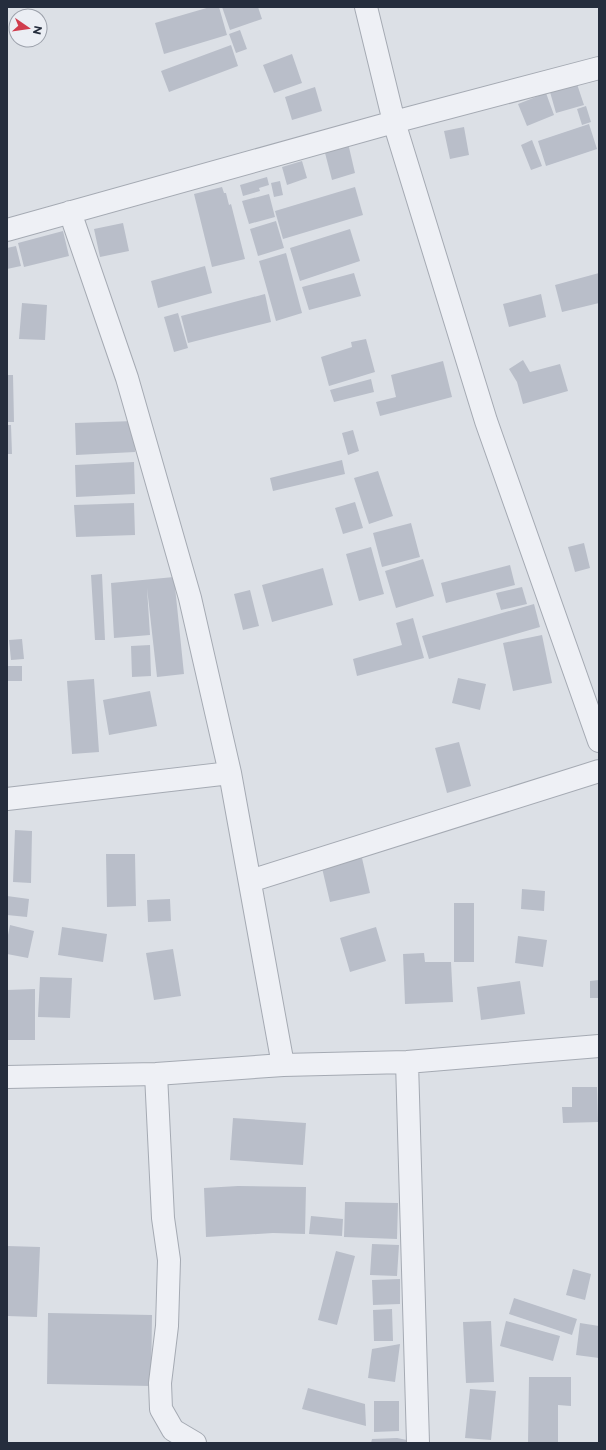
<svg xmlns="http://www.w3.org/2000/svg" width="606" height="1450" font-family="Montserrat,sans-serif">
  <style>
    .building { fill: #b9bec9 }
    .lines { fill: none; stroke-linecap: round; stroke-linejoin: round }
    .minor-casing { stroke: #a5aab3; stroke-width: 24 }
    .minor { stroke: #eef0f5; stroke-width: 22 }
  </style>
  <rect width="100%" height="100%" fill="#dce0e6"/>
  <!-- building -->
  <path class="building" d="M 210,7 L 219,7 L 227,35 L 164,54 L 155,23 Z
    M 222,7 L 258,7 L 262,19 L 230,30 Z
    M 240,30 L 247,49 L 236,53 L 229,34 Z
    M 231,45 L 238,66 L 169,92 L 161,71 Z
    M 292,54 L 302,83 L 274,93 L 263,65 Z
    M 577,84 L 584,105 L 556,113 L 550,92 Z
    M 315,87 L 322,111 L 292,120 L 285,97 Z
    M 546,93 L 554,115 L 527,126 L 518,104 Z
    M 586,106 L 591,122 L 582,125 L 577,109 Z
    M 589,124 L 597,149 L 546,166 L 538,141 Z
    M 464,127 L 469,155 L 450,159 L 444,131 Z
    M 532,140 L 542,166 L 531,170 L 521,145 Z
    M 348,143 L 355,173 L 332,180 L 324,149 Z
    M 302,161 L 307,178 L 287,185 L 282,167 Z
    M 267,177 L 269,185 L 259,188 L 260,191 L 243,196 L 240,185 Z
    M 280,181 L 283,195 L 274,197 L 271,183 Z
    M 222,187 L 224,193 L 226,193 L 229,205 L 231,204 L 245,259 L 212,267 L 194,194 Z
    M 355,187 L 363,215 L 283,239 L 275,211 Z
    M 269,194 L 275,217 L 249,224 L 242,201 Z
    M 276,221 L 284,248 L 258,256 L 250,229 Z
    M 123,223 L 129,251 L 100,257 L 94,229 Z
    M 350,229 L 360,261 L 300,281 L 290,248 Z
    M 63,231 L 69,256 L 24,267 L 18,243 Z
    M 16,246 L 21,266 L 7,269 L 7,248 Z
    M 286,253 L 302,313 L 276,321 L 259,261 Z
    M 205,266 L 212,293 L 158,308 L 151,281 Z
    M 354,273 L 361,296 L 309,310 L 302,287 Z
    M 599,273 L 599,303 L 562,312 L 555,285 Z
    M 265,294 L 271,322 L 188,343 L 181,316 Z
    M 541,294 L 546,317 L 509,327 L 503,304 Z
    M 22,303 L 47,305 L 45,340 L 19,339 Z
    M 178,313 L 188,348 L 174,352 L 164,317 Z
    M 366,339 L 375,372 L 329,386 L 321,357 L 352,347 L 351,342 Z
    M 523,360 L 530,372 L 560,364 L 568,391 L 523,404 L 517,382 L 509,369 Z
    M 443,361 L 452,397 L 380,416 L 376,402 L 396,397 L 391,375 Z
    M 7,375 L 13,375 L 14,422 L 7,422 Z
    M 371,379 L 374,392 L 334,402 L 330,390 Z
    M 134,421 L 135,452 L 76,455 L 75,423 Z
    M 7,425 L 11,425 L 12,454 L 7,454 Z
    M 353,430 L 359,451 L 348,455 L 342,433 Z
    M 342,460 L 345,474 L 273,491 L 270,478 Z
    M 134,462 L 135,494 L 76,497 L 75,465 Z
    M 378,471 L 393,516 L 369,524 L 354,478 Z
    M 355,502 L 363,528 L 343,534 L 335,508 Z
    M 134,503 L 135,535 L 76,537 L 74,505 Z
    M 411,523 L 420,557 L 382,567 L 373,533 Z
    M 584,543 L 590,568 L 575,572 L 568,547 Z
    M 371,547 L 384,594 L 359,601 L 346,554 Z
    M 423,559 L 434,596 L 396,608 L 385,571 Z
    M 510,565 L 515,585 L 446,603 L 441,583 Z
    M 323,568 L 333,605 L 272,622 L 262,585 Z
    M 102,574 L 105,640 L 95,640 L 91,575 Z
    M 174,577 L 184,674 L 157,677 L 147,588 L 150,635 L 114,638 L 111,583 Z
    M 522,587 L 527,604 L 501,610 L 496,593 Z
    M 250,590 L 259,626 L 243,630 L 234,594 Z
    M 534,604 L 540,627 L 429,659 L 422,636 Z
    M 413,618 L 424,658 L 357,676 L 353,659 L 402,645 L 396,623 Z
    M 542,635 L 552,683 L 513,691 L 503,643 Z
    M 22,639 L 24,659 L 11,660 L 9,640 Z
    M 150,645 L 151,676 L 132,677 L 131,646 Z
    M 7,666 L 22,666 L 22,681 L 7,681 Z
    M 458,678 L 486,684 L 480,710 L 452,703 Z
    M 94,679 L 99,752 L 72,754 L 67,681 Z
    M 150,691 L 157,726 L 109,735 L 103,700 Z
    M 459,742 L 471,786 L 447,793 L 435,748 Z
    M 15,830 L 32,831 L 31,883 L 13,882 Z
    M 106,854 L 135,854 L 136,906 L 107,907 Z
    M 362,858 L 370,893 L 330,902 L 322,868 Z
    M 522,889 L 545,891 L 544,911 L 521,909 Z
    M 7,896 L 29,899 L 27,917 L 7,915 Z
    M 170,899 L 171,921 L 148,922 L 147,900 Z
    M 454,903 L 474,903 L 474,962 L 454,962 Z
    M 10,925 L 34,931 L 28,958 L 7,954 L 7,940 Z
    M 62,927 L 107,934 L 103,962 L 58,955 Z
    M 376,927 L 386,961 L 350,972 L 340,938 Z
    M 518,936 L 547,940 L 543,967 L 515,963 Z
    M 173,949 L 181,996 L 154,1000 L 146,953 Z
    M 424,953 L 425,962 L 451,962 L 453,1002 L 405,1004 L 403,954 Z
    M 40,977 L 72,978 L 70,1018 L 38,1017 Z
    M 599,980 L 599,998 L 590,998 L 590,981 Z
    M 520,981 L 525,1014 L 481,1020 L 477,987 Z
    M 35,989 L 35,1040 L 7,1040 L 7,990 Z
    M 572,1087 L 597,1087 L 598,1122 L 563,1123 L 562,1107 L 572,1107 Z
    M 233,1118 L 306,1123 L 303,1165 L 230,1160 Z
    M 238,1186 L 306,1187 L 305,1234 L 273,1233 L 206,1237 L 204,1188 Z
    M 345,1202 L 398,1203 L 397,1239 L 344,1237 Z
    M 311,1216 L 343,1219 L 342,1236 L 309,1234 Z
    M 372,1244 L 399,1245 L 397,1276 L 370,1275 Z
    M 7,1246 L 40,1247 L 37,1317 L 7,1316 Z
    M 336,1251 L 355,1256 L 337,1325 L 318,1320 Z
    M 573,1269 L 591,1274 L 585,1300 L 566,1295 Z
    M 400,1279 L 400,1304 L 373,1305 L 372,1280 Z
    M 514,1298 L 577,1319 L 572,1335 L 509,1314 Z
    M 392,1309 L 393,1341 L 374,1341 L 373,1310 Z
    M 48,1313 L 152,1315 L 151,1386 L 47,1384 Z
    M 491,1321 L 494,1382 L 466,1383 L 463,1322 Z
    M 506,1321 L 560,1336 L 553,1361 L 500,1346 Z
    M 580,1323 L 599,1326 L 599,1358 L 576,1355 Z
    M 400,1344 L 395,1382 L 368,1378 L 372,1349 Z
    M 529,1377 L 571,1377 L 571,1406 L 558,1405 L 558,1443 L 528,1443 Z
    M 308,1388 L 365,1404 L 366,1426 L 302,1409 Z
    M 470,1389 L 496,1391 L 491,1440 L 465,1438 Z
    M 374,1401 L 399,1401 L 399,1431 L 374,1432 Z
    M 397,1438 L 407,1440 L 407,1443 L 371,1443 L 372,1439 Z"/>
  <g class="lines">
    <defs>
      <path id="minor" d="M 366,7 L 394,122 L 486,421 L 599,741
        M 70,212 L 127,378 L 190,598 L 230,773 L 283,1065
        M 7,230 L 394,122 L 599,68
        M 7,799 L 230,773
        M 250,881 L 599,771
        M 407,1062 L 418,1443
        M 156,1074 L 163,1218 L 169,1260 L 167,1326 L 160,1383 L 161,1409 L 173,1430 L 195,1443
        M 7,1077 L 156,1074 L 283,1065 L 407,1062 L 599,1046"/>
    </defs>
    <!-- minor casing -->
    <use href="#minor" class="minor-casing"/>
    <!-- minor -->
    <use href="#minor" class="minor"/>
  </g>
  <!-- border -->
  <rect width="606" height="1450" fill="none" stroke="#252d3d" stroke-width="16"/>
  <!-- north arrow -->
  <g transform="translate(28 28) rotate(103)"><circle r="19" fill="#ebeef4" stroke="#9ca1ab"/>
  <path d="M0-3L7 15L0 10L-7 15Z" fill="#d03c4d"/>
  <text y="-6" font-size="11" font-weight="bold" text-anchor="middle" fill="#252d3d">N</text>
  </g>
</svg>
